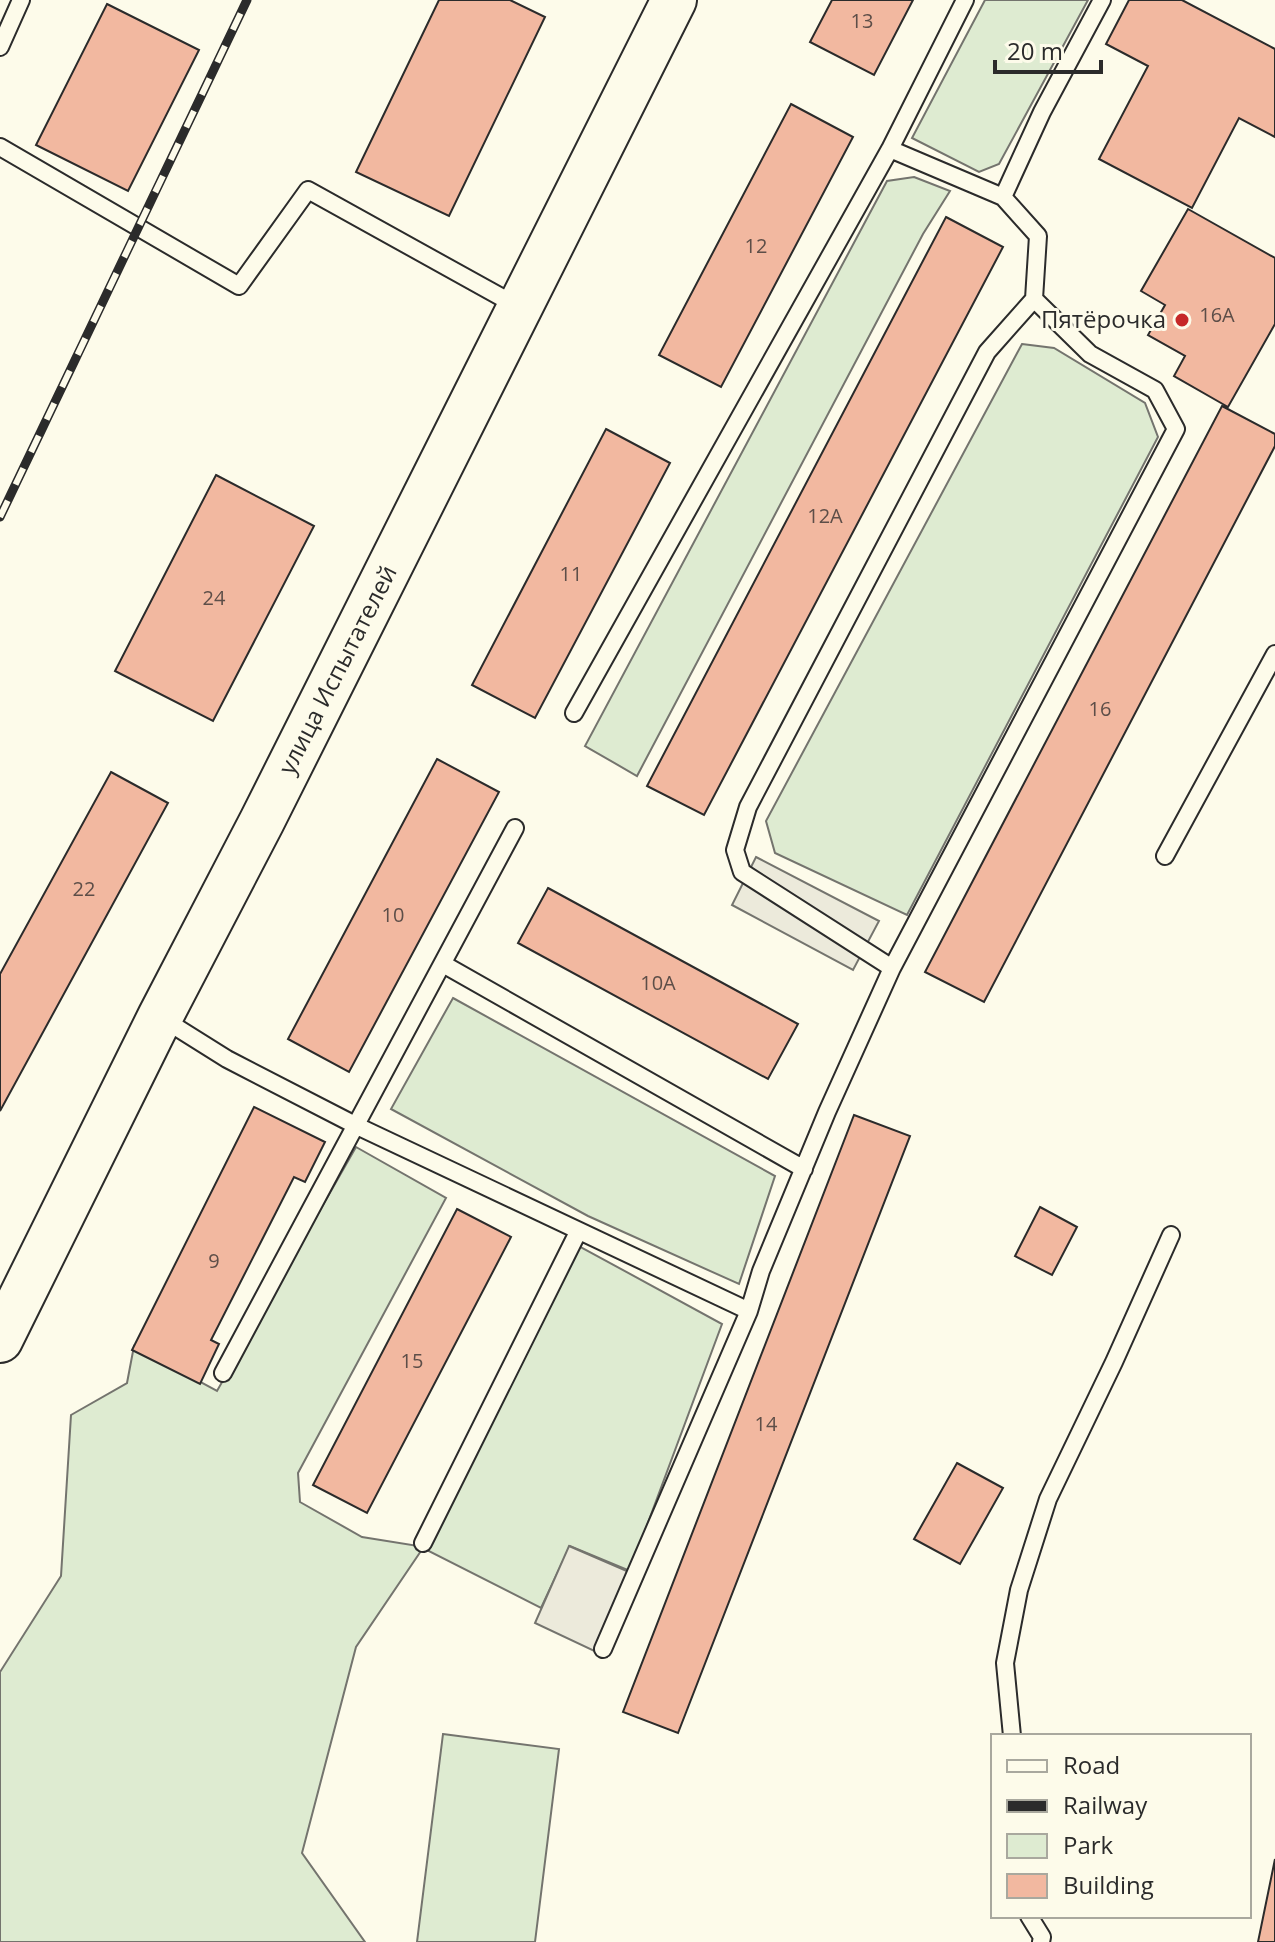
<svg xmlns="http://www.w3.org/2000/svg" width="1275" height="1942" font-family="'Open Sans',sans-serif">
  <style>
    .green { fill: #deebd1; stroke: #74746e; stroke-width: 2 }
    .parking { fill: #eceadb; stroke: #74746e; stroke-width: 2 }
    .building { fill: #f2b8a0; stroke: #2b2b2b; stroke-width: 2 }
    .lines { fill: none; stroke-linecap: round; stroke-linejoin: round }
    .lane-casing { stroke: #2b2b2b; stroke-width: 20 }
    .secondary-casing { stroke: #2b2b2b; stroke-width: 48 }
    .lane { stroke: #fdfbea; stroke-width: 16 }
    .secondary { stroke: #fdfbea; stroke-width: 44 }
    .rail-casing { stroke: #2b2b2b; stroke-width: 9 }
    .rail { stroke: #fdfbea; stroke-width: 6; stroke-dasharray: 18; stroke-linecap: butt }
    .poi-dot { fill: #c62828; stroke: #fdfbea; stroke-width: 3 }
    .labels { text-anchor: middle; stroke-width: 6; stroke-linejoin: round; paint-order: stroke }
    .number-label { font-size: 20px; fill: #5d4e48 }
    .poi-label { font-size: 24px; fill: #2b2b2b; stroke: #fdfbea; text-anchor: end }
    .street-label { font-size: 24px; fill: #2b2b2b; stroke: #fdfbea }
  </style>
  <rect width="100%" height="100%" fill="#fdfbea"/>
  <!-- green -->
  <path class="green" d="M 985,0 L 1088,0 L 999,164 L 979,172 L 912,138 Z
    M 914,177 L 950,191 L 923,234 L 637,776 L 585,746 L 887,181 Z
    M 1022,344 L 1054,348 L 1145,403 L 1158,437 L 907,915 L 775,853 L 766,821 Z
    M 453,998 L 775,1176 L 739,1284 L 588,1216 L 391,1109 Z
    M 356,1147 L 446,1198 L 298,1473 L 300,1502 L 362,1537 L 424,1547 L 577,1245 L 722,1324 L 630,1571 L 570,1546 L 541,1608 L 423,1548 L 356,1647 L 302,1853 L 365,1942 L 0,1942 L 0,1672 L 61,1576 L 71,1415 L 127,1383 L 134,1346 L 217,1391 Z
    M 443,1734 L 559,1749 L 535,1942 L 417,1942 Z"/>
  <!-- parking -->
  <path class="parking" d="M 756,857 L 879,921 L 853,970 L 732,905 Z
    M 569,1546 L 643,1578 L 607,1657 L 535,1623 Z"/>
  <!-- building -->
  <path class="building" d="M 439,0 L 510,0 L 545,17 L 449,216 L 356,172 Z
    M 832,0 L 913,0 L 874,75 L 810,42 Z
    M 1129,0 L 1182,0 L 1275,49 L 1275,137 L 1239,118 L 1192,208 L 1099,159 L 1148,66 L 1106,44 Z
    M 107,4 L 199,50 L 128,191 L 36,145 Z
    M 791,104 L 853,137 L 721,387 L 659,355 Z
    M 1188,209 L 1275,258 L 1275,324 L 1228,407 L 1174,376 L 1185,356 L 1148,335 L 1165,305 L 1141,291 Z
    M 946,217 L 1003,247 L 704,815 L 647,786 Z
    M 1222,406 L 1275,434 L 1275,446 L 984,1002 L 925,972 Z
    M 606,429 L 670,463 L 535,718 L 472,685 Z
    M 216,475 L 314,526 L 213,721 L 115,671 Z
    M 437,759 L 499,792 L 349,1072 L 288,1039 Z
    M 111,772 L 168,803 L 0,1111 L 0,974 Z
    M 548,888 L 798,1024 L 768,1079 L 518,943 Z
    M 254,1107 L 325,1142 L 305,1182 L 294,1177 L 211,1340 L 219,1344 L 200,1384 L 132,1350 Z
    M 854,1115 L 910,1136 L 678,1733 L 623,1712 Z
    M 1040,1207 L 1077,1227 L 1052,1275 L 1015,1256 Z
    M 457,1209 L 511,1237 L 367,1513 L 313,1485 Z
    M 957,1463 L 1003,1488 L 960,1564 L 914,1539 Z
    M 1275,1859 L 1275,1942 L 1258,1942 Z"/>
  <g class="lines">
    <defs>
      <path id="lane" d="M 0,47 L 21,0
        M 0,147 L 239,286 L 308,190 L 519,307
        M 890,149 L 965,0
        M 574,713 L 890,149 L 1003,197
        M 1165,856 L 1275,654
        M 443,964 L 804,1169
        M 892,968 L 742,872 L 735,850 L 748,807 L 987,352 L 1034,299 L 1038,236 L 1003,197 L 1042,112 L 1102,0
        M 160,1017 L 227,1059 L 357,1126 L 749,1311 L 603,1649
        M 749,1311 L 761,1271 L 827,1112 L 892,968 L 1176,429 L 1155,390 L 1090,354 L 1034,299
        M 223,1373 L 515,828
        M 423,1543 L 578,1232
        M 1012,1736 L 1005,1663 L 1019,1590 L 1048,1499 L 1114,1362 L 1171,1235
        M 1029,1916 L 1042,1937 L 1041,1942"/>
      <path id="secondary" d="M 0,1340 L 160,1017 L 262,821 L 674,0"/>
    </defs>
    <!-- lane casing -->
    <use href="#lane" class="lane-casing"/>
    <!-- secondary casing -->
    <use href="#secondary" class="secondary-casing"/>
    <!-- lane -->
    <use href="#lane" class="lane"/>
    <!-- secondary -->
    <use href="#secondary" class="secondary"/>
    <defs>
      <path id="rail" d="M 0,517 L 247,0"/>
    </defs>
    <!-- rail casing -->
    <use href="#rail" class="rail-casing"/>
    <!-- rail -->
    <use href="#rail" class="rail"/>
  </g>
  <!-- markers -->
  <circle class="poi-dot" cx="1182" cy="320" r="8"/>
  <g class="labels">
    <!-- number labels -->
    <g class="number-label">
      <text x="862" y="28">13</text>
      <text x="756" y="253">12</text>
      <text x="1217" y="322">16А</text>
      <text x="825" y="523">12А</text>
      <text x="571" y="581">11</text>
      <text x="214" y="605">24</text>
      <text x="1100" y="716">16</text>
      <text x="84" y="896">22</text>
      <text x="393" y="922">10</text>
      <text x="658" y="990">10А</text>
      <text x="214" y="1268">9</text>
      <text x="412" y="1368">15</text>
      <text x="766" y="1431">14</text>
    </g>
    <!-- poi labels -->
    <g class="poi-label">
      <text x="1166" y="328">Пятёрочка</text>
    </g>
    <!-- street labels -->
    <g class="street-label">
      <text transform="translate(338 670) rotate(-63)" y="8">улица Испытателей</text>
    </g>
  </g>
  <!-- legend -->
  <rect x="991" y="1734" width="260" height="184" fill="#fdfbea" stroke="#a9a89e" stroke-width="2"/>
  <rect x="1007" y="1760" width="40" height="12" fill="#fdfbea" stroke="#a9a89e" stroke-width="2"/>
  <text x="1063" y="1774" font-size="24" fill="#2b2b2b">Road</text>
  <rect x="1007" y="1800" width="40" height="12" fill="#2b2b2b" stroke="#a9a89e" stroke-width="2"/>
  <text x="1063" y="1814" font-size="24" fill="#2b2b2b">Railway</text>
  <rect x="1007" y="1834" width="40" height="24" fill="#deebd1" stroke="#a9a89e" stroke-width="2"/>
  <text x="1063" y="1854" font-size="24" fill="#2b2b2b">Park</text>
  <rect x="1007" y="1874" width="40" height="24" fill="#f2b8a0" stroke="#a9a89e" stroke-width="2"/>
  <text x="1063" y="1894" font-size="24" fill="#2b2b2b">Building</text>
  <!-- scale -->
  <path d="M995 60v12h106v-12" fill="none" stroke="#2b2b2b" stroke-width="4"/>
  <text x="1007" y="60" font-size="24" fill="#2b2b2b" stroke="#fdfbea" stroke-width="6" paint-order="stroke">20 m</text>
</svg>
